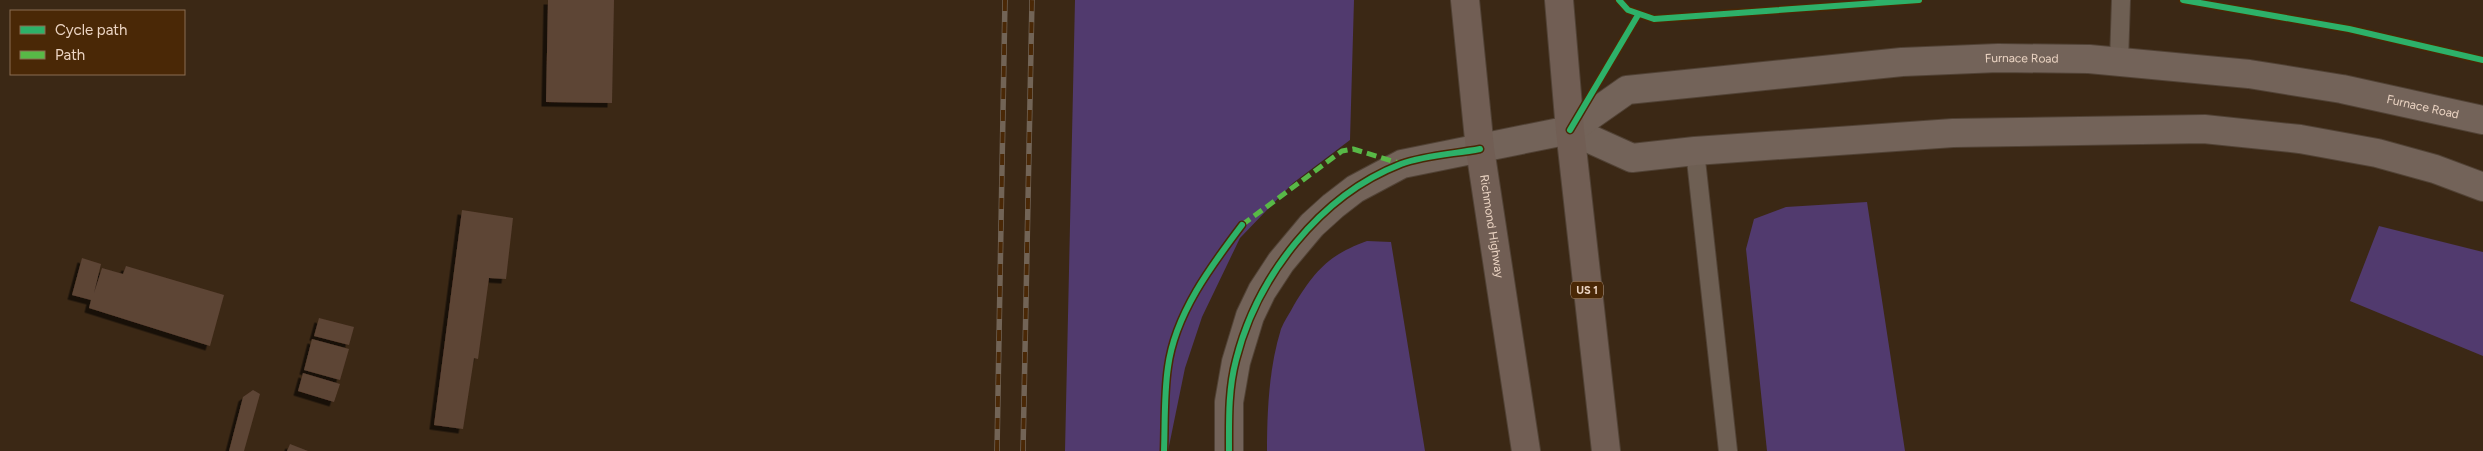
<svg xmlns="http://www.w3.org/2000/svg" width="2483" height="451" font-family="Figtree,sans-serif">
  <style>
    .green { fill: #513a6e }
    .building { fill: #5d4435; filter: url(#shadow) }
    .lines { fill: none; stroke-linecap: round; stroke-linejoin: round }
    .lane-casing { stroke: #514235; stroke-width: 20 }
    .secondary-casing { stroke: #514235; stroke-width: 30 }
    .primary-casing { stroke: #514235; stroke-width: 30 }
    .lane { stroke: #6e5f53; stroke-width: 18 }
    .secondary { stroke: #736359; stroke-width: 28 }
    .primary { stroke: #715e54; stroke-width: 28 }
    .rail-casing { stroke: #726456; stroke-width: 5.5 }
    .rail { stroke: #4a2806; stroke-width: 4; stroke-dasharray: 11; stroke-linecap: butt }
    .quiet { stroke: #58b947; stroke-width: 5; stroke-dasharray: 10 5; stroke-linecap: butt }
    .cycleway-casing { stroke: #4a2806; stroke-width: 9 }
    .cycleway { stroke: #2db169; stroke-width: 6 }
    .labels { text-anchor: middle; stroke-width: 4; stroke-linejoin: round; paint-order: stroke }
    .shield { fill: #4a2806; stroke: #bba08a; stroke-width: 1 }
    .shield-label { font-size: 11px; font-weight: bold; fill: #ebd4c3 }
    .street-label { font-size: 12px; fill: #ebd4c3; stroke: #4a2806 }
  </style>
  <defs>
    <filter id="shadow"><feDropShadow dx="-4.5" dy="4.5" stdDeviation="0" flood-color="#0009"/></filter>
  </defs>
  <rect width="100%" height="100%" fill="#3b2815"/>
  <!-- green -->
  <path class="green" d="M 1075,0 L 1354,0 L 1350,140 L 1293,183 L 1240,238 L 1202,317 L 1185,368 L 1168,451 L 1065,451 Z
    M 1867,202 L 1905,451 L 1767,451 L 1746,249 L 1754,219 L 1786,207 Z
    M 2379,226 L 2483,252 L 2483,356 L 2350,301 Z
    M 1367,241 L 1391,242 L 1425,451 L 1267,451 C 1267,412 1269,367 1281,329 C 1284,321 1290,313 1294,305 C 1315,271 1328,255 1367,241 Z"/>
  <!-- building -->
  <path class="building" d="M 548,0 L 614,0 L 612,103 L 546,102 Z
    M 462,210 L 513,218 L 506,279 L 489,278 L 478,359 L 474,358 L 463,429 L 434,425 Z
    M 82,258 L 101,264 L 94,293 L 102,268 L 123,274 L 126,266 L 224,295 L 210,346 L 89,308 L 91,300 L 72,295 Z
    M 319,318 L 354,327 L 349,345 L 314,336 Z
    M 312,339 L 349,349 L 340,380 L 304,370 Z
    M 303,373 L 340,384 L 334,402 L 298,391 Z
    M 253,390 L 260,394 L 244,451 L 229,451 L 243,397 Z
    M 290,444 L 308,451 L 287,451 Z"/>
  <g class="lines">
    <defs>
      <path id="lane" d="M 2119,61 L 2121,0
        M 1695,151 L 1728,451"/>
      <g id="secondary">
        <path d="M 1570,130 L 1632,158 L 1695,151 L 1953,133 L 2204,129 L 2300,139 L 2377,153 L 2435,169 L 2483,187"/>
        <path id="s1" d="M 1229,451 L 1229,402 L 1236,362 L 1250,316 L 1262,291 L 1281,262 L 1312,225 L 1333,206 L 1355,189 L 1402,164 L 1570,130 L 1627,90 L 1902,62 L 1998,58 L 2089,59 L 2249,74 L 2342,89 L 2483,120"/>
      </g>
      <g id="primary">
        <path id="s2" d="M 1465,0 L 1480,149 L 1526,451"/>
        <path d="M 1559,0 L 1570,130 L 1606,451"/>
      </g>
    </defs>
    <!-- lane casing -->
    <use href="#lane" class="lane-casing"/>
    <!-- secondary casing -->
    <use href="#secondary" class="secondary-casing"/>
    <!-- primary casing -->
    <use href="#primary" class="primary-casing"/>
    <!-- lane -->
    <use href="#lane" class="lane"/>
    <!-- secondary -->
    <use href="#secondary" class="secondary"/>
    <!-- primary -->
    <use href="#primary" class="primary"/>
    <defs>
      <path id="rail" d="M 997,451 L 1005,0
        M 1023,451 L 1032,0"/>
    </defs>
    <!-- rail casing -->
    <use href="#rail" class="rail-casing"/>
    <!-- rail -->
    <use href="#rail" class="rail"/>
    <!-- quiet -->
    <path class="quiet" d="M 1242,225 L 1342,151 L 1353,149 L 1402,164"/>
    <defs>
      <path id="cycleway" d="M 1619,0 L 1628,10 L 1654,19 L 1919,0
        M 2183,0 L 2349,29 L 2483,60
        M 1570,130 L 1638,15
        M 1164,451 C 1165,423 1164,394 1168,367 C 1175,314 1211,266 1242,225
        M 1229,451 C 1229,421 1228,390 1236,360 C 1257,277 1319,196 1401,164 C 1426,155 1454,154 1480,149"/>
    </defs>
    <!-- cycleway casing -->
    <use href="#cycleway" class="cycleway-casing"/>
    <!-- cycleway -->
    <use href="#cycleway" class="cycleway"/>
  </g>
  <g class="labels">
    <!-- shield labels -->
    <rect class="shield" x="1571" y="281.5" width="32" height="17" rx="4"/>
    <g class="shield-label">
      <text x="1587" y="294">US 1</text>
    </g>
    <!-- street labels -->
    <g class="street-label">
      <text dy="4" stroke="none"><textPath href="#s1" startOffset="995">Furnace Road</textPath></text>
      <text dy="4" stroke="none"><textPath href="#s1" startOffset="1400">Furnace Road</textPath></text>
      <text dy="4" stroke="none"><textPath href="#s2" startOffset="228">Richmond Highway</textPath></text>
    </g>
  </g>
  <!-- legend -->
  <rect x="10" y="10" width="175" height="65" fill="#4a2806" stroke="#8a6d52"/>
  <rect x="20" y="26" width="25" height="8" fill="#2db169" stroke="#8a6d52"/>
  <text x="55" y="35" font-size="15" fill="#ebd4c3">Cycle path</text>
  <rect x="20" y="51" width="25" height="8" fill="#58b947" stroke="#8a6d52"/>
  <text x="55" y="60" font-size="15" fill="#ebd4c3">Path</text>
</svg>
